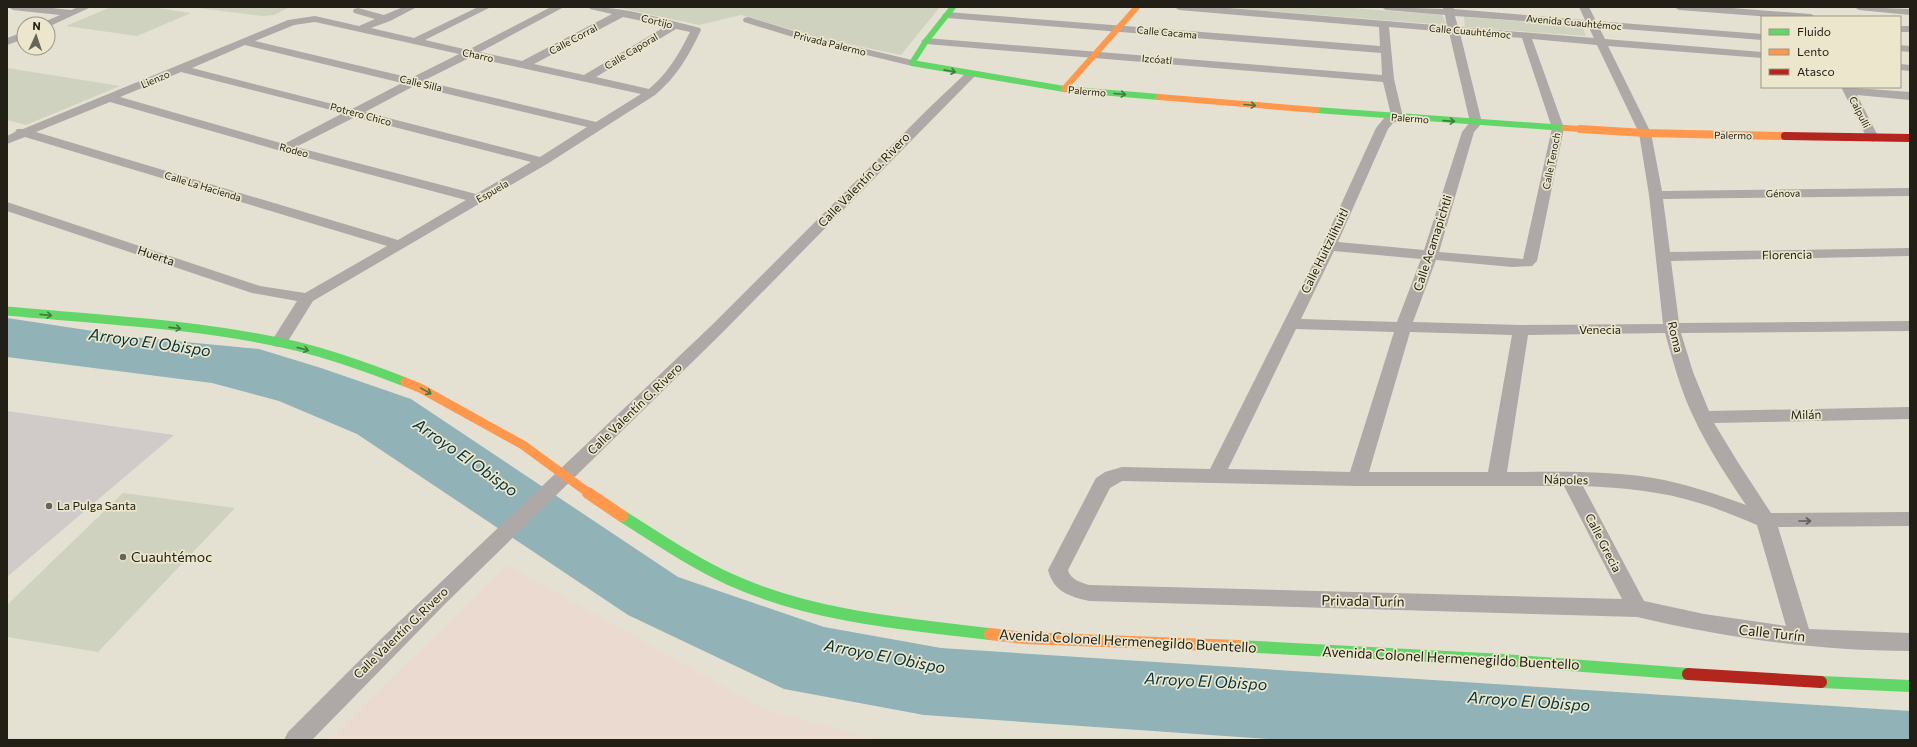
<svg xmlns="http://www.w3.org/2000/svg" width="1917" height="747" font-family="Commissioner,sans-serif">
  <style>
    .industrial { fill: #eadad0 }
    .green { fill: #cfd2be }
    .water { fill: #91b2b7 }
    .building { fill: #d0cbc9 }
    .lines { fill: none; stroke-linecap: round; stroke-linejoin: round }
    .street { fill: #aea8a6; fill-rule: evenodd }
    .fast-far2 { stroke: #63d668; stroke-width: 6 }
    .fast-far1 { stroke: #63d668; stroke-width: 9 }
    .fast { stroke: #63d668; stroke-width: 12 }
    .slow-far3 { stroke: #ff974d; stroke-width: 6 }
    .slow-far2 { stroke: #ff974d; stroke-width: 8 }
    .slow-far1 { stroke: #ff974d; stroke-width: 9 }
    .slow { stroke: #ff974d; stroke-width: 12 }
    .jam-far1 { stroke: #b3261e; stroke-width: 8 }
    .jam { stroke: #b3261e; stroke-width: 12 }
    .oneway { stroke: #427b3f }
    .oneway2 { stroke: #615d57 }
    .poi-dot { fill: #666458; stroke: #ebe6cc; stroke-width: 1.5 }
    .labels { text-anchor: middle; stroke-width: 3.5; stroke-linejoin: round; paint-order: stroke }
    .far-street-label { font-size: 10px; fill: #222016; stroke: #ebe6cc }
    .street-label { font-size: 12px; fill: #222016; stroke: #ebe6cc }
    .poi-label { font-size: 12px; fill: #222016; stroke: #ebe6cc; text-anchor: start }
    .near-poi-label { font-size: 14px; fill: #222016; stroke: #ebe6cc; text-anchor: start }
    .near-street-label { font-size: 14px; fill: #222016; stroke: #ebe6cc }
    .near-water-label { font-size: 16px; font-style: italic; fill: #01313b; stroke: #ebe6cc }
  </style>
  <rect width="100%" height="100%" fill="#e4e1d3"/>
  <!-- industrial -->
  <path class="industrial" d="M 507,565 L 764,709 L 876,740 L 328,740 Z"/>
  <!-- green -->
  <path class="green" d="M 111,7 L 150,7 L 191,13 L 137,36 L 66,26 Z
    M 190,7 L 290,7 L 274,15 L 263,16 Z
    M 616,7 L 940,7 L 901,55 L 820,38 L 741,15 L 699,25 Z
    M 1216,7 L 1340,7 L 1442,15 L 1447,25 Z
    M 1464,17 L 1582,26 L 1586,36 L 1465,27 Z
    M 7,68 L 120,86 L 26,125 L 7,120 Z
    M 123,493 L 235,508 L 98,652 L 7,637 L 7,605 Z"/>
  <!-- water -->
  <path class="water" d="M 7,318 L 133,337 L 259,349 L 321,368 L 411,399 L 678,577 L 824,627 L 941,648 L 1910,711 L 1910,740 L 1282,740 L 924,715 L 784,689 L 628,615 L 357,434 L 279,401 L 212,383 L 7,357 Z"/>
  <!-- building -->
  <path class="building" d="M 7,411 L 174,435 L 7,577 Z"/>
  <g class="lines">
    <!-- street -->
    <path class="street" d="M 8,7 L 43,7 L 71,10 L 78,7 L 91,7 L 48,27 L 48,24 L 43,24 L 44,22 L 60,15 L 13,10 Z
      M 403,7 L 417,7 L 390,21 L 371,28 L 414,38 L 478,7 L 491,7 L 425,40 L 468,50 L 551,7 L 564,7 L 480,52 L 522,61 L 612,14 L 590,9 L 589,7 C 626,7 664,19 700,28 L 701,30 C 689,55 677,77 655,95 L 547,164 L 313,301 L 285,346 L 279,347 L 273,346 L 271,342 L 297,301 L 252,293 L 7,211 L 7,202 L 260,286 L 305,293 L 387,246 L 25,137 L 7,144 L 7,136 L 15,132 L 17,129 L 23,129 L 288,20 L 315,16 L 359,26 L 375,19 L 354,13 L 353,11 L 354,9 L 358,8 L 384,15 ZM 623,17 L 666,26 L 584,75 L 534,64 ZM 315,22 L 459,54 L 411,78 L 255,41 L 294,25 ZM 676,29 L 690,32 C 679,54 668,73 649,89 L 596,77 ZM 245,45 L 402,83 L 352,109 L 192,68 ZM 471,57 L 641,94 L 596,122 L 423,81 ZM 181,72 L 343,113 L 284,144 L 120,97 ZM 414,86 L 587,127 L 540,157 L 365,112 ZM 110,102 L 281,151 L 466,200 L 398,240 L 36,132 ZM 355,117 L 531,162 L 476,194 L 296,147 Z
      M 1174,7 L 1216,7 L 1447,26 L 1445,15 L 1386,10 L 1381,7 L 1443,9 L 1443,7 L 1453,7 L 1454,9 L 1585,20 L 1579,7 L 1589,7 L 1596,21 L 1762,34 L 1762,40 L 1599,27 L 1605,39 L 1762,52 L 1762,58 L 1608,46 L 1651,133 L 1662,191 L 1910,188 L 1910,196 L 1663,199 L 1670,252 L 1910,248 L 1910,256 L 1671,261 L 1679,323 L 1910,321 L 1910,331 L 1681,333 L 1693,372 L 1709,411 L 1910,407 L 1910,419 L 1714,423 L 1739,464 L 1771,513 L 1910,512 L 1910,526 L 1778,527 L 1809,629 L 1910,633 L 1910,651 C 1817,651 1727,638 1637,617 L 1089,601 C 1069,596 1054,592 1048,570 L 1096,478 L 1105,472 L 1122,467 L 1210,469 L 1322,246 L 1376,128 L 1385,117 L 1391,115 L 1383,82 L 926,44 L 921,41 L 926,38 L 1382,75 L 1381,53 L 947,18 L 942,15 L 947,12 L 1380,46 L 1379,27 L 1179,10 ZM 1455,16 L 1588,26 L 1594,38 L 1458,27 ZM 1389,27 L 1449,32 L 1470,122 L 1462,132 L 1424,250 L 1338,242 L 1388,129 L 1393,123 L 1401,120 L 1403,117 L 1394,79 ZM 1460,33 L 1522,38 L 1552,128 L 1523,259 L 1439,252 L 1474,132 L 1482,123 ZM 1532,39 L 1597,45 L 1639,133 L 1649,195 L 1663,324 L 1521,325 L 1413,322 L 1436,260 L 1512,267 L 1532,266 L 1537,261 L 1564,128 ZM 1334,251 L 1421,259 L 1397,322 L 1301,319 ZM 1296,329 L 1394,332 L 1350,472 L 1228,469 ZM 1410,332 L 1512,335 L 1488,472 L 1369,472 ZM 1665,333 C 1673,361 1681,392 1694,418 C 1708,448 1727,477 1746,505 C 1719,495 1692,486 1664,480 C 1613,470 1559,472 1507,472 L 1528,335 ZM 1122,481 L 1357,486 L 1564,486 L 1622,599 L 1089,585 C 1080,582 1071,580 1068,570 L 1110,488 ZM 1583,486 C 1623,488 1662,491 1699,503 C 1719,509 1738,517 1757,525 L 1786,626 L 1704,614 L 1644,601 Z
      M 1674,7 L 1719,7 L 1811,14 L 1816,17 L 1771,17 L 1679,10 Z
      M 1854,7 L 1910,9 L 1910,15 L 1859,10 Z
      M 748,17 L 803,34 L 916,61 L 918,63 L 912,66 L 796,38 L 744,22 L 743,20 L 744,18 Z
      M 1900,26 L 1910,26 L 1910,32 L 1900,32 Z
      M 24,32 L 24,39 L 7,45 L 7,38 Z
      M 1900,45 L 1910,46 L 1910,52 L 1900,51 Z
      M 1900,64 L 1910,65 L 1910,71 L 1900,70 Z
      M 970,72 L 974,73 L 976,75 L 974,77 L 723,332 L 446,603 L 312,740 L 284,740 L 288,732 L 382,638 L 712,325 L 929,108 L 966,73 Z
      M 1841,87 L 1910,92 L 1910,100 L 1857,95 L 1879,138 L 1873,142 L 1867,138 Z"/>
    <!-- fast-far2 -->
    <path class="fast-far2" d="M 953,7 L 926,41 L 912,63 L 1064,89 L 1159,97
      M 1316,110 L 1565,128"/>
    <!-- fast-far1 -->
    <path class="fast-far1" d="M 7,311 C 103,320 202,324 296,346 C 333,355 369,368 405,382"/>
    <!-- fast -->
    <path class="fast" d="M 622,516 C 657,538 692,562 729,579 C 810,616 903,624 990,634
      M 1238,646 L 1504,660 L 1688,674
      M 1821,682 L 1910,686"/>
    <!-- slow-far3 -->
    <path class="slow-far3" d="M 1064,89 L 1137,7
      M 1159,97 L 1316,110
      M 1565,128 L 1596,130"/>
    <!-- slow-far2 -->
    <path class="slow-far2" d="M 1580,129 L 1645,133 L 1785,136"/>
    <!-- slow-far1 -->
    <path class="slow-far1" d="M 405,382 L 420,388 L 523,445 L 590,494"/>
    <!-- slow -->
    <path class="slow" d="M 588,493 L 622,516
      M 990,634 L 1024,638 L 1238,646"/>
    <!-- jam-far1 -->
    <path class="jam-far1" d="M 1785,136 L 1910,138"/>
    <!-- jam -->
    <path class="jam" d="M 1688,674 L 1821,682"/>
  </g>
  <!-- one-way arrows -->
  <defs><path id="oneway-shaft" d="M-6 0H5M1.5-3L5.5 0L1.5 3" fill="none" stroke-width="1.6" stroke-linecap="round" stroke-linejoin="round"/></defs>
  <g class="oneway">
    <use href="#oneway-shaft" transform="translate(950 71) rotate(11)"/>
    <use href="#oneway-shaft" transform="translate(1120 94) rotate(5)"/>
    <use href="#oneway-shaft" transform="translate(1250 105) rotate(5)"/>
    <use href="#oneway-shaft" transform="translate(1449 121) rotate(4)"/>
    <use href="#oneway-shaft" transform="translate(46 315) rotate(6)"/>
    <use href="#oneway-shaft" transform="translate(175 328) rotate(6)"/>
    <use href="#oneway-shaft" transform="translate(303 349) rotate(15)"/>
    <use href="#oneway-shaft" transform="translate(426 391) rotate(29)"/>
  </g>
  <use class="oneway2" href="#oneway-shaft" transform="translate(1805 521)"/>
  <!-- markers -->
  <g class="poi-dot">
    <circle cx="49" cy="506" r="4"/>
    <circle cx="123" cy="557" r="4"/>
  </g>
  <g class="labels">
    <!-- far-street labels -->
    <g class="far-street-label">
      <text transform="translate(657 21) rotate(13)" y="4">Cortijo</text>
      <text transform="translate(1574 22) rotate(5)" y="4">Avenida Cuauhtémoc</text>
      <text transform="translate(1470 31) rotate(5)" y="4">Calle Cuauhtémoc</text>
      <text transform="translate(1167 32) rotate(5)" y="4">Calle Cacama</text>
      <text transform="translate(573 39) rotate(-28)" y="4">Calle Corral</text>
      <text transform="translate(830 43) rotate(14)" y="4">Privada Palermo</text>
      <text transform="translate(631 51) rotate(-31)" y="4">Calle Caporal</text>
      <text transform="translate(478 55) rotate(12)" y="4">Charro</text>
      <text transform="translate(1157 59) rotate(5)" y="4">Izcóatl</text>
      <text transform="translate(155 79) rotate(-23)" y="4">Lienzo</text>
      <text transform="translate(421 83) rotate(13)" y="4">Calle Silla</text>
      <text transform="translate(1087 91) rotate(5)" y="4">Palermo</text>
      <text transform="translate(1860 112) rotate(63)" y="4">Calpulli</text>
      <text transform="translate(361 114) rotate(15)" y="4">Potrero Chico</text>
      <text transform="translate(1410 118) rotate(4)" y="4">Palermo</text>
      <text transform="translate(1733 135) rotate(1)" y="4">Palermo</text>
      <text transform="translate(294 150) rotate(15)" y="4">Rodeo</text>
      <text transform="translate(1551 161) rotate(-79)" y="4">Calle Tenoch</text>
      <text transform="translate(203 186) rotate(17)" y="4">Calle La Hacienda</text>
      <text transform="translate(492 191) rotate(-30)" y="4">Espuela</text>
      <text transform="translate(1783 193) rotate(-1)" y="4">Génova</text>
    </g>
    <!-- street labels -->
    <g class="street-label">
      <text transform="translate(864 180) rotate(-46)" y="4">Calle Valentín G. Rivero</text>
      <text transform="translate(1433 243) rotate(-72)" y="4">Calle Acamapichtli</text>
      <text transform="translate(1325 251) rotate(-64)" y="4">Calle Huitzilíhuitl</text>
      <text transform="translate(1787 255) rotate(-1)" y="4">Florencia</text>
      <text transform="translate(156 256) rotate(19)" y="4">Huerta</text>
      <text x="1600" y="334">Venecia</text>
      <text transform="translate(1675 337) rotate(77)" y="4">Roma</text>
      <text transform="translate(635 409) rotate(-44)" y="4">Calle Valentín G. Rivero</text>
      <text transform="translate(1806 415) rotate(-1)" y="4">Milán</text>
      <text transform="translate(1566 480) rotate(1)" y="4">Nápoles</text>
      <text transform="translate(1603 543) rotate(63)" y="4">Calle Grecia</text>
      <text transform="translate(401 633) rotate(-44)" y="4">Calle Valentín G. Rivero</text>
    </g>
    <!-- poi labels -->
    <g class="poi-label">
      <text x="57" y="510">La Pulga Santa</text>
    </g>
    <!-- near-poi labels -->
    <g class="near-poi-label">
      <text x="131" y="562">Cuauhtémoc</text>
    </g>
    <!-- near-street labels -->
    <g class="near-street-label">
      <text transform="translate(1363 601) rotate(1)" y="5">Privada Turín</text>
      <text transform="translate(1772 633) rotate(6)" y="5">Calle Turín</text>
      <text transform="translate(1128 641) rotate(3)" y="5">Avenida Colonel Hermenegildo Buentello</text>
      <text transform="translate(1451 658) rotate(3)" y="5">Avenida Colonel Hermenegildo Buentello</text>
    </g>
    <!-- near-water labels -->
    <g class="near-water-label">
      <text transform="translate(150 342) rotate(8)" y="6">Arroyo El Obispo</text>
      <text transform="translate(466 457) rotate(35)" y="6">Arroyo El Obispo</text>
      <text transform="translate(885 656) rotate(11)" y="6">Arroyo El Obispo</text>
      <text transform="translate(1206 681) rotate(3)" y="6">Arroyo El Obispo</text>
      <text transform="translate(1529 701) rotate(4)" y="6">Arroyo El Obispo</text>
    </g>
  </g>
  <!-- border -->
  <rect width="1917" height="747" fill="none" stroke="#222016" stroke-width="16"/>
  <!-- legend -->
  <rect x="1761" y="16" width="140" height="72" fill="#ebe6cc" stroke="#9b9783"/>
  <rect x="1769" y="29" width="20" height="6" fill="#63d668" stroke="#9b9783"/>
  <text x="1797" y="36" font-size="12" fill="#222016">Fluido</text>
  <rect x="1769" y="49" width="20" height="6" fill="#ff974d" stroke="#9b9783"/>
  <text x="1797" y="56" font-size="12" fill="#222016">Lento</text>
  <rect x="1769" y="69" width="20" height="6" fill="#b3261e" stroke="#9b9783"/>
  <text x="1797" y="76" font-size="12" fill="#222016">Atasco</text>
  <!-- north arrow -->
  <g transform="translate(36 36) rotate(3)"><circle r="19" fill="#ebe6cc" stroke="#9b9783"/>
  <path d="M0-3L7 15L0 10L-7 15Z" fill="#666458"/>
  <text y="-6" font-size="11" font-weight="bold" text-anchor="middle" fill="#222016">N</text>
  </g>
</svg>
